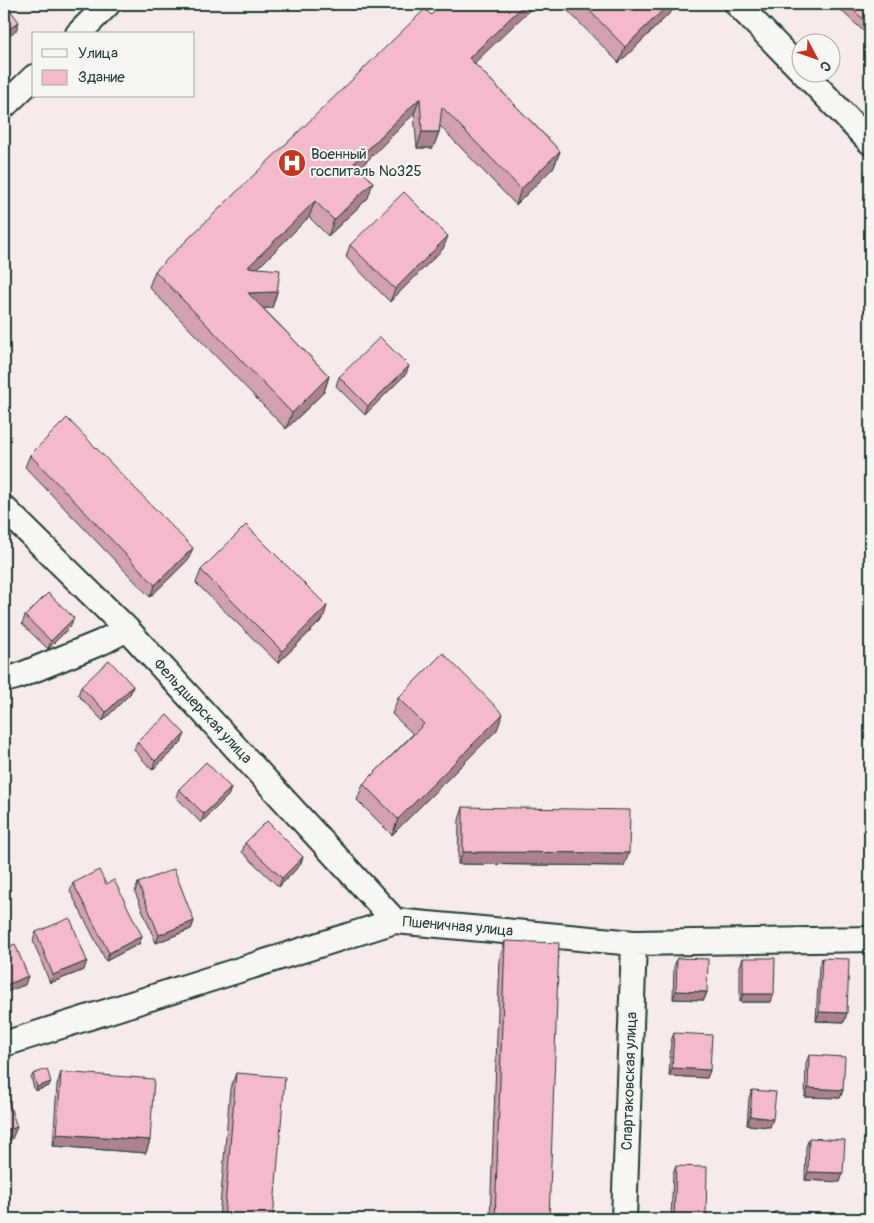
<svg xmlns="http://www.w3.org/2000/svg" width="874" height="1223" font-family="Pangolin,sans-serif">
  <style>
    .lines { fill: none; stroke-linecap: round; stroke-linejoin: round }
    .minor-casing { stroke: #1f3d34; stroke-width: 28 }
    .minor { stroke: #f6f6f2; stroke-width: 24 }
    .wall { fill: #d2a0af; stroke: #1f3d34 }
    .shaded-wall { fill: #ab828e; stroke: #1f3d34 }
    .building { fill: #f4bacb; stroke: #1f3d34 }
    .labels { text-anchor: middle; stroke-width: 4; stroke-linejoin: round; paint-order: stroke }
    .poi-label { font-size: 15px; fill: #1f3d34; stroke: #f6f6f2; text-anchor: start }
    .street-label { font-size: 15px; fill: #1f3d34; stroke: #f6f6f2 }
  </style>
  <rect width="100%" height="100%" fill="#f6eaea"/>
  <filter id="ink" filterUnits="userSpaceOnUse"><feTurbulence type="fractalNoise" baseFrequency=".02" numOctaves="2"/><feDisplacementMap in="SourceGraphic" scale="10" xChannelSelector="R" yChannelSelector="G"/><feConvolveMatrix kernelMatrix="1 2 1 2 8 2 1 2 1" color-interpolation-filters="sRGB"/></filter>
  <g filter="url(#ink)">
    <g class="lines">
      <defs>
        <path id="minor" d="M 737,4 L 802,71
          M 78,34 L 108,4
          M 803,72 L 870,142
          M 4,106 L 34,77
          M 4,508 L 127,629 L 395,921
          M 4,680 L 16,677 L 102,642 L 127,629
          M 4,1044 L 395,921 L 634,943 L 870,939
          M 624,1219 L 634,943"/>
      </defs>
      <!-- minor casing -->
      <use href="#minor" class="minor-casing"/>
      <!-- minor -->
      <use href="#minor" class="minor"/>
    </g>
    <!-- wall -->
    <path class="wall" d="M 568,4 L 675,4 L 672,11 L 619,63 L 566,9 Z
      M 834,4 L 870,4 L 870,37 Z
      M 474,63 L 560,151 L 554,167 L 516,205 L 440,126 L 439,132 L 433,148 L 417,148 L 414,114 L 359,168 L 368,198 L 328,236 L 309,217 L 258,268 L 277,292 L 272,308 L 263,308 L 329,376 L 324,392 L 286,429 L 149,287 L 155,271 Z
      M 350,245 L 443,249 L 390,302 L 346,257 Z
      M 406,374 L 365,415 L 336,386 L 339,377 Z
      M 30,455 L 188,560 L 150,597 L 25,467 Z
      M 201,570 L 323,619 L 278,663 L 196,583 Z
      M 25,616 L 70,627 L 48,649 L 22,624 Z
      M 133,686 L 130,694 L 103,721 L 78,695 L 81,687 Z
      M 398,698 L 497,730 L 392,835 L 357,800 L 363,784 L 413,734 L 392,714 Z
      M 137,742 L 181,743 L 152,770 L 134,750 Z
      M 231,788 L 228,796 L 201,823 L 176,797 L 179,789 Z
      M 463,807 L 624,866 L 458,864 L 459,820 Z
      M 245,843 L 303,857 L 300,865 L 279,887 L 242,852 Z
      M 73,883 L 106,884 L 142,936 L 139,944 L 106,961 L 70,891 Z
      M 138,883 L 194,921 L 191,929 L 156,943 L 135,892 Z
      M 36,932 L 84,970 L 50,983 L 33,941 Z
      M 505,941 L 549,1219 L 490,1219 L 500,957 Z
      M 677,958 L 707,992 L 704,1000 L 673,999 L 674,967 Z
      M 743,958 L 771,1002 L 740,1002 L 740,966 Z
      M 822,958 L 847,1013 L 844,1022 L 816,1021 L 819,966 Z
      M 674,1033 L 710,1070 L 707,1078 L 669,1076 L 671,1041 Z
      M 809,1055 L 843,1090 L 840,1098 L 805,1097 L 806,1063 Z
      M 61,1072 L 150,1140 L 146,1153 L 53,1146 L 57,1085 Z
      M 236,1073 L 273,1219 L 219,1219 L 230,1089 Z
      M 33,1074 L 49,1086 L 35,1091 L 31,1078 Z
      M 752,1090 L 770,1127 L 747,1125 L 749,1098 Z
      M 809,1138 L 843,1173 L 840,1182 L 805,1180 L 806,1147 Z
      M 676,1166 L 706,1219 L 671,1219 L 673,1174 Z
      M 869,1208 L 870,1219 L 866,1219 L 866,1216 Z"/>
    <!-- shaded-wall -->
    <path class="shaded-wall" d="M 525,4 L 536,4 L 463,74 L 469,58 Z
      M 669,4 L 675,4 L 672,11 L 619,63 L 625,47 Z
      M 19,22 L 16,31 L 4,40 L 4,33 Z
      M 420,98 L 414,114 L 349,179 L 354,163 Z
      M 422,132 L 439,132 L 433,148 L 417,148 Z
      M 560,151 L 554,167 L 516,205 L 521,189 Z
      M 373,182 L 368,198 L 328,236 L 334,220 Z
      M 315,201 L 309,217 L 243,283 L 248,267 Z
      M 448,236 L 443,249 L 390,302 L 395,289 Z
      M 277,292 L 272,308 L 243,309 L 248,293 Z
      M 409,366 L 406,374 L 365,415 L 368,406 Z
      M 329,376 L 324,392 L 286,429 L 292,413 Z
      M 193,548 L 188,560 L 150,597 L 155,585 Z
      M 327,606 L 323,619 L 278,663 L 282,651 Z
      M 74,618 L 70,627 L 48,649 L 51,641 Z
      M 133,686 L 130,694 L 103,721 L 106,712 Z
      M 503,714 L 497,730 L 392,835 L 398,819 Z
      M 185,734 L 181,743 L 152,770 L 155,761 Z
      M 231,788 L 228,796 L 201,823 L 204,814 Z
      M 463,852 L 629,853 L 624,866 L 458,864 Z
      M 303,857 L 300,865 L 279,887 L 282,878 Z
      M 194,921 L 191,929 L 156,943 L 159,935 Z
      M 142,936 L 139,944 L 106,961 L 109,953 Z
      M 87,961 L 84,970 L 50,983 L 53,975 Z
      M 28,976 L 25,985 L 4,993 L 4,986 Z
      M 676,991 L 707,992 L 704,1000 L 673,999 Z
      M 743,994 L 774,994 L 771,1002 L 740,1002 Z
      M 819,1012 L 847,1013 L 844,1022 L 816,1021 Z
      M 672,1068 L 710,1070 L 707,1078 L 669,1076 Z
      M 51,1082 L 49,1086 L 35,1091 L 37,1087 Z
      M 808,1088 L 843,1090 L 840,1098 L 805,1097 Z
      M 750,1116 L 773,1119 L 770,1127 L 747,1125 Z
      M 17,1127 L 12,1139 L 4,1142 L 4,1131 Z
      M 57,1134 L 150,1140 L 146,1153 L 53,1146 Z
      M 808,1172 L 843,1173 L 840,1182 L 805,1180 Z"/>
    <!-- building -->
    <path class="building" d="M 4,4 L 6,4 L 19,22 L 4,33 Z
      M 442,4 L 525,4 L 469,58 L 560,151 L 521,189 L 442,107 L 439,132 L 422,132 L 420,98 L 354,163 L 373,182 L 334,220 L 315,201 L 248,267 L 280,270 L 277,292 L 248,293 L 329,376 L 292,413 L 155,271 L 425,9 L 431,15 Z
      M 583,4 L 669,4 L 625,47 Z
      M 846,4 L 870,4 L 870,25 Z
      M 404,192 L 448,236 L 395,289 L 350,245 Z
      M 380,337 L 409,366 L 368,406 L 339,377 Z
      M 67,418 L 193,548 L 155,585 L 30,455 Z
      M 246,525 L 327,606 L 282,651 L 201,570 Z
      M 48,593 L 74,618 L 51,641 L 25,616 Z
      M 443,653 L 503,714 L 398,819 L 363,784 L 424,724 L 398,698 Z
      M 109,660 L 133,686 L 106,712 L 81,687 Z
      M 167,715 L 185,734 L 155,761 L 137,742 Z
      M 206,762 L 231,788 L 204,814 L 179,789 Z
      M 463,807 L 630,810 L 629,853 L 463,852 Z
      M 267,821 L 303,857 L 282,878 L 245,843 Z
      M 174,869 L 194,921 L 159,935 L 138,883 Z
      M 99,870 L 106,884 L 114,880 L 142,936 L 109,953 L 73,883 Z
      M 70,918 L 87,961 L 53,975 L 36,932 Z
      M 505,941 L 559,943 L 549,1219 L 495,1219 Z
      M 15,944 L 28,976 L 4,986 L 4,949 Z
      M 677,958 L 708,959 L 707,992 L 676,991 Z
      M 743,958 L 775,958 L 774,994 L 743,994 Z
      M 822,958 L 849,959 L 847,1013 L 819,1012 Z
      M 674,1033 L 712,1035 L 710,1070 L 672,1068 Z
      M 809,1055 L 845,1057 L 843,1090 L 808,1088 Z
      M 47,1069 L 51,1082 L 37,1087 L 33,1074 Z
      M 61,1072 L 154,1079 L 150,1140 L 57,1134 Z
      M 236,1073 L 285,1077 L 273,1219 L 224,1219 Z
      M 752,1090 L 776,1092 L 773,1119 L 750,1116 Z
      M 8,1101 L 17,1127 L 4,1131 L 4,1102 Z
      M 809,1138 L 845,1140 L 843,1173 L 808,1172 Z
      M 676,1166 L 707,1167 L 706,1219 L 674,1219 Z
      M 869,1208 L 870,1208 L 870,1219 L 869,1219 Z
      M 774,1212 L 810,1213 L 809,1219 L 774,1219 Z"/>
  </g>
  <!-- icons -->
  <defs>
    <symbol id="hospital-disc" viewBox="-11 -11 22 22"><circle r="9.5" fill="#c8321e" stroke="#f6f6f2"/><path d="M-5-5h3v3.5h4V-5h3V5h-3V1.5h-4V5h-3Z" fill="#fff"/></symbol>
  </defs>
  <g fill-rule="evenodd">
    <use href="#hospital-disc" x="276" y="147" width="32" height="32"/>
  </g>
  <g class="labels">
    <!-- poi labels -->
    <g class="poi-label">
      <text x="311" y="159">Военный<tspan x="311" dy="17">госпиталь №325</tspan></text>
    </g>
    <!-- street labels -->
    <g class="street-label">
      <text transform="translate(203 711) rotate(47)" y="5">Фельдшерская улица</text>
      <text transform="translate(458 926) rotate(5)" y="5">Пшеничная улица</text>
      <text transform="translate(629 1081) rotate(-88)" y="5">Спартаковская улица</text>
    </g>
  </g>
  <!-- margin -->
  <rect width="874" height="1223" fill="none" stroke="#f6f6f2" stroke-width="20"/>
  <rect x="10" y="10" width="854" height="1203" fill="none" stroke="#1f3d34" stroke-width="2" filter="url(#ink)"/>
  <!-- legend -->
  <rect x="32" y="32" width="162" height="65" fill="#f6f6f2" stroke="#a0aca6"/>
  <rect x="42" y="49" width="25" height="8" fill="#f6f6f2" stroke="#a0aca6"/>
  <text x="78" y="58" font-size="15" fill="#1f3d34">Улица</text>
  <rect x="42" y="70" width="25" height="15" fill="#f4bacb" stroke="#a0aca6"/>
  <text x="78" y="82" font-size="15" fill="#1f3d34">Здание</text>
  <!-- north arrow -->
  <g transform="translate(816 58) rotate(131)"><circle r="24" fill="#f6f6f2" stroke="#a0aca6"/>
  <path d="M0-4L9 19L0 12L-9 19Z" fill="#c8321e"/>
  <text y="-8" font-size="14" font-weight="bold" text-anchor="middle" fill="#1f3d34">С</text>
  </g>
</svg>
